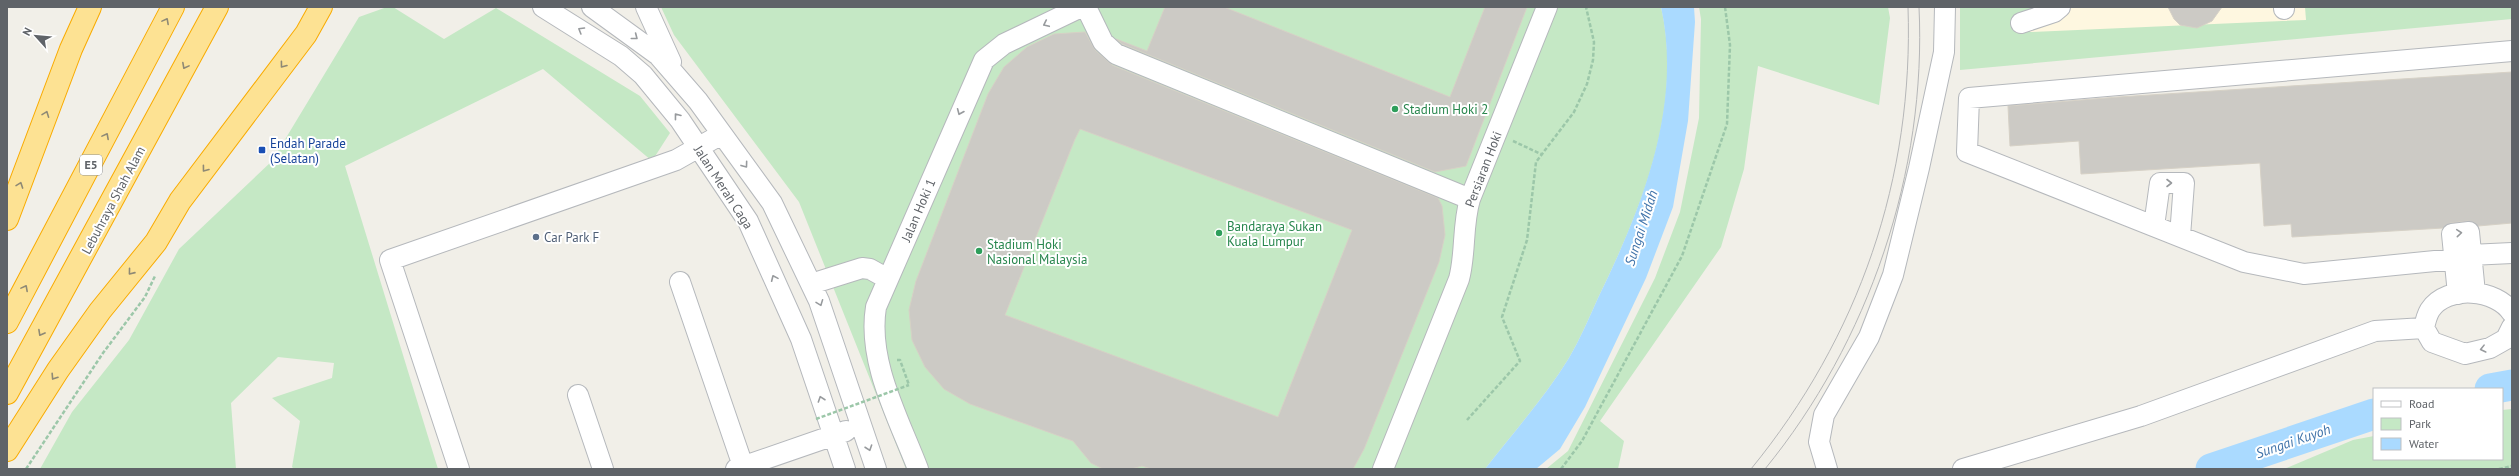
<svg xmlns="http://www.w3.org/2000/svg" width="2519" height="476" font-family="'PT Sans',sans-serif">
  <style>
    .commercial { fill: #fef7e0 }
    .green { fill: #c5e8c5 }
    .water { fill: #aadaff }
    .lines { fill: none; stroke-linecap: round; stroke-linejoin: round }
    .river { stroke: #aadaff; stroke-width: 31 }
    .building { fill: #cccac5; stroke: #d6d1c6; fill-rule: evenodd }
    .minor-casing { stroke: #b5b8bc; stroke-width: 22 }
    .highway-casing { stroke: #f9ab00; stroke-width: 24 }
    .path { stroke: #9cc7a9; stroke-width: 2.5; stroke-dasharray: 4 2; stroke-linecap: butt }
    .minor { stroke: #fff; stroke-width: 20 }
    .highway { stroke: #fde293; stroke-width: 22 }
    .tram { stroke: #b6b7b8; stroke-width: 1 }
    .path-bridge { stroke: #9cc7a9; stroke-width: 2.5; stroke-dasharray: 4 2; stroke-linecap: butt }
    .oneway { stroke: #8e8975 }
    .oneway2 { stroke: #979a9d }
    .leisure-dot { fill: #2e9e5b; stroke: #fff; stroke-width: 1.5 }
    .transit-dot { fill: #1a4fb4; stroke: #fff; stroke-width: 1.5 }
    .service-dot { fill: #5c6f8a; stroke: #fff; stroke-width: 1.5 }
    .labels { text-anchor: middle; stroke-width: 4; stroke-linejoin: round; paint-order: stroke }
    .shield { fill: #fff; stroke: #8f9295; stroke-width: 1 }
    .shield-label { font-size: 12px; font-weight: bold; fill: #5f6368 }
    .leisure-label { font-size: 13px; fill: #27864d; stroke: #fff; text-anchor: start }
    .transit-label { font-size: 13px; fill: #164399; stroke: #fff; text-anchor: start }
    .street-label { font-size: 13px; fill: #5f6368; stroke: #fff }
    .service-label { font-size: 13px; fill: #4e5e75; stroke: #fff; text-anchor: start }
    .water-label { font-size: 14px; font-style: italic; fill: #4174aa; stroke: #fff }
  </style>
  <rect width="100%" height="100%" fill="#f1efe8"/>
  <!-- commercial -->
  <path class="commercial" d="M 1962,7 L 2512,7 L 2512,12 L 1966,56 Z"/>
  <!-- green -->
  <path class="green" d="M 387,7 L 393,7 L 444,39 L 496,8 L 640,96 L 670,133 L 652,161 L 543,69 L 345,166 L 438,469 L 294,469 L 292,467 L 300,421 L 272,398 L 332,378 L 334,363 L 278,357 L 231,403 L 236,469 L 40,469 L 72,412 L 129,340 L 179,249 L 272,161 L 359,17 Z
    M 661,7 L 1661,7 C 1684,107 1641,210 1598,298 C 1589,318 1580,339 1569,358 C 1545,397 1513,433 1485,469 L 906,469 L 799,202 L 674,35 Z
    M 1699,7 L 1888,7 L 1890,18 L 1879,105 L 1758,66 L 1744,169 L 1721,247 L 1600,421 L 1624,441 L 1618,469 L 1546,469 L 1568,451 L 1655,278 L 1680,212 L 1699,118 L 1701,19 Z
    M 1960,7 L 2036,7 L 2030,32 L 2306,20 L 2305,7 L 2512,7 L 2512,19 L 1960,70 Z
    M 2512,409 L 2512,469 L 2284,469 L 2353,440 L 2374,436 L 2374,459 L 2502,459 L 2502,410 Z"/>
  <!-- water -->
  <path class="water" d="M 1661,7 L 1694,7 L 1695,22 L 1688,121 L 1673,207 L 1646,278 L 1585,407 L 1560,449 L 1536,469 L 1485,469 C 1513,433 1545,397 1569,358 C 1580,339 1589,318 1598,298 C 1641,210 1683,107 1661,7 Z"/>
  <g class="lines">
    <!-- river -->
    <path class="river" d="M 2490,389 L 2512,385
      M 2211,469 L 2374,414"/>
  </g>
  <!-- building -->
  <path class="building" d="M 1165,7 L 1224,7 L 1450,97 L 1485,7 L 1527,7 L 1466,166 L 1435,172 L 1122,44 L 1116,39 L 1147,51 Z
    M 2168,7 L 2222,7 L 2212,21 L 2197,28 L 2180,25 L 2174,19 Z
    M 1085,32 L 1095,50 L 1112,65 L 1438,198 L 1442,206 L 1445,235 L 1439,262 L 1364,449 L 1353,469 L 1151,469 L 1142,466 L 1131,469 L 1103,469 L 1091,463 L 1073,441 L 970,404 L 944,389 L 925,367 L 912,340 L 909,310 L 916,281 L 988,94 L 1004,67 L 1027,47 L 1054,34 ZM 1080,129 L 1352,230 L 1278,417 L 1005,315 L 1075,139 Z
    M 2512,72 L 2512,223 L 2478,226 L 2468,221 L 2450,223 L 2443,228 L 2292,237 L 2291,224 L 2264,226 L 2260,163 L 2081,174 L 2079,141 L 2010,146 L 2008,106 L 2118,97 Z"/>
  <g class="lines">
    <defs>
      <path id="minor" d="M 543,7 L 621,56 L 643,75 L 680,120 L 748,221 L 801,339 L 845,469
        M 592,7 L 658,55 L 698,101 L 772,203 L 819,301 L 876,469
        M 646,7 L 671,62
        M 1086,7 L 1103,42 L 1116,54 L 1470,199
        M 2284,7 L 2284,9
        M 2021,23 L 2054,12 L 2060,7
        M 2154,226 L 2160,183 L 2184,183 L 2180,236
        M 2470,255 L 2512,253
        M 2455,259 L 2304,274 L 2244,262 L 1967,152 L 1969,98 L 2512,51
        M 680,282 L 743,466
        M 811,284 L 862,268 L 870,269 L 888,279
        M 2458,294 L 2452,234 L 2469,232 L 2475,293
        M 2512,313 C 2497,289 2447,284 2430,310 C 2427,315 2425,323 2424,328 L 2432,342 L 2465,354 L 2490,348 L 2506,339 L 2512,327
        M 578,395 L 603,469
        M 459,469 L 390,260 L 676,160 L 722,134
        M 736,469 L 846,431
        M 918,469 C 899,419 867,362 876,307 L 984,60 L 1004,44 L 1081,7
        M 1383,469 L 1459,279 C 1466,253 1462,226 1470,199 L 1547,7
        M 1827,469 L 1819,442 L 1824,415 L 1869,337 L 1893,275 L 1919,168 L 1944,52 L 1945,7
        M 1963,469 L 2141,416 L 2375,331 L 2424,328"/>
      <path id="highway" d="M 7,219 L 71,49 L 90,7
        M 7,322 L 173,7
        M 7,393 L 217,7
        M 7,450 L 58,370 L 100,311 L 156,242 L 180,201 L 306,34 L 321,7"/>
    </defs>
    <!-- minor casing -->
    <use href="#minor" class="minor-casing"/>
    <!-- highway casing -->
    <use href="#highway" class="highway-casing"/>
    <!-- path -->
    <path class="path" d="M 1513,141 L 1541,154
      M 897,360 L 900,360 L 909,385
      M 1467,420 L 1520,361 L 1502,317 L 1527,240 L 1536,162 L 1574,112 L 1587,84 L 1593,60 L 1594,42 L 1586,7
      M 26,469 L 103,353 L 145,297 L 155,276
      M 1561,469 L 1582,441 L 1682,256 L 1727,124 L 1730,45 L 1725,7
      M 2499,469 L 2512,466"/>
    <!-- minor -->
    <use href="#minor" class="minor"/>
    <!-- highway -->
    <use href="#highway" class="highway"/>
    <!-- tram -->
    <path class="tram" d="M 1751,469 C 1859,337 1914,178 1908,7
      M 1765,469 C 1869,342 1927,171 1919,7"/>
    <!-- path-bridge -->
    <path class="path-bridge" d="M 816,419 L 909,385"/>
  </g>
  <!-- one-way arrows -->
  <defs><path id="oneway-chevron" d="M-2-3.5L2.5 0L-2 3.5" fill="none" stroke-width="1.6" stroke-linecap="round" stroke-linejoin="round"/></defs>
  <g class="oneway">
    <use href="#oneway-chevron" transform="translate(166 21) rotate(-62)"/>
    <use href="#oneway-chevron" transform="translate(283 65) rotate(127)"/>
    <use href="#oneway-chevron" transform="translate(185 66) rotate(118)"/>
    <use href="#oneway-chevron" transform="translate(46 114) rotate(-69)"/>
    <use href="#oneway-chevron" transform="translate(106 136) rotate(-62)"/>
    <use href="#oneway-chevron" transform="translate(205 169) rotate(127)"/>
    <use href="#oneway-chevron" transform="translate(20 185) rotate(-70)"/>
    <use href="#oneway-chevron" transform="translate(131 272) rotate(129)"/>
    <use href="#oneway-chevron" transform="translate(25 288) rotate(-62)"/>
    <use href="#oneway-chevron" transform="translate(41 333) rotate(119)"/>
    <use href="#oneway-chevron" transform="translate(54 377) rotate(123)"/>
  </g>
  <g class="oneway2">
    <use href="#oneway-chevron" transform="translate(1046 24) rotate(155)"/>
    <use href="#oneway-chevron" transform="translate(581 30) rotate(-149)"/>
    <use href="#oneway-chevron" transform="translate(635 37) rotate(38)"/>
    <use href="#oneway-chevron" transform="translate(960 112) rotate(113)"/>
    <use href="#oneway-chevron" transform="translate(677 116) rotate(-128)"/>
    <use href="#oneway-chevron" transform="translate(745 165) rotate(54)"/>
    <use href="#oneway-chevron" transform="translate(2169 183)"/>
    <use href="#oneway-chevron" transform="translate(2459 233) rotate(-5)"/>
    <use href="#oneway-chevron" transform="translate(774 278) rotate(-114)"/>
    <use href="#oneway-chevron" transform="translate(820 303) rotate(69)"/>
    <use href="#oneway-chevron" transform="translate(2483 349) rotate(166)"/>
    <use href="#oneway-chevron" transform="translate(821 399) rotate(-109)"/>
    <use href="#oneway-chevron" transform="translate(869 448) rotate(71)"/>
  </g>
  <!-- markers -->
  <g class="leisure-dot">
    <circle cx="1395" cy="109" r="4"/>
    <circle cx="1219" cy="233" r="4"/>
    <circle cx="979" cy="251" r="4"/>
  </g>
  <rect class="transit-dot" x="258" y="146" width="8" height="8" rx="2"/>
  <circle class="service-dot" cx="536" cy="237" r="4"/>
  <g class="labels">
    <!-- shield labels -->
    <rect class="shield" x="80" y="155" width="22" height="20" rx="3"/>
    <g class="shield-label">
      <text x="91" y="169">E5</text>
    </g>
    <!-- leisure labels -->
    <g class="leisure-label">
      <text x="1403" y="114">Stadium Hoki 2</text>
      <text x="1227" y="231">Bandaraya Sukan<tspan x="1227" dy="15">Kuala Lumpur</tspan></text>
      <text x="987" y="249">Stadium Hoki<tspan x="987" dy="15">Nasional Malaysia</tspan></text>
    </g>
    <!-- transit labels -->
    <g class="transit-label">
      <text x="270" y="148">Endah Parade<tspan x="270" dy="15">(Selatan)</tspan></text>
    </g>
    <!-- street labels -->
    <g class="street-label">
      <text transform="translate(1483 169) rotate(-69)" y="5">Persiaran Hoki</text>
      <text transform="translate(724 187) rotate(57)" y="5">Jalan Merah Caga</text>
      <text transform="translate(113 200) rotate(-62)" y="5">Lebuhraya Shah Alam</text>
      <text transform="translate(918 210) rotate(-67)" y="5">Jalan Hoki 1</text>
    </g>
    <!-- service labels -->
    <g class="service-label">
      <text x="544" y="242">Car Park F</text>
    </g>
    <!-- water labels -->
    <g class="water-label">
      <text transform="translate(1641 228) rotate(-72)" y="5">Sungai Midah</text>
      <text transform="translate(2293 441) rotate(-19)" y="5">Sungai Kuyoh</text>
    </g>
  </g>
  <!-- border -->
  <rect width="2519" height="476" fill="none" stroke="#5f6368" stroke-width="16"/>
  <!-- legend -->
  <rect x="2373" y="388" width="130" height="72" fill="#ffffff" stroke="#bfc1c3"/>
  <rect x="2381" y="401" width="20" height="6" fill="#ffffff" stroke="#bfc1c3"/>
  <text x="2409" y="408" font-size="12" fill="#5f6368">Road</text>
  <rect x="2381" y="418" width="20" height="12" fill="#c5e8c5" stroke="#bfc1c3"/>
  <text x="2409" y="428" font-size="12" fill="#5f6368">Park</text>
  <rect x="2381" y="438" width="20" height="12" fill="#aadaff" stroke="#bfc1c3"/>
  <text x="2409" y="448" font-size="12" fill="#5f6368">Water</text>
  <!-- north arrow -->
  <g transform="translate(36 36) rotate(297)" stroke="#ffffff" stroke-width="3" paint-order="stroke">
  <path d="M0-3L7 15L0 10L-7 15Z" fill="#5f6368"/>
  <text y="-6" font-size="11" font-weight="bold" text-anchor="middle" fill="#5f6368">N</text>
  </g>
</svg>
